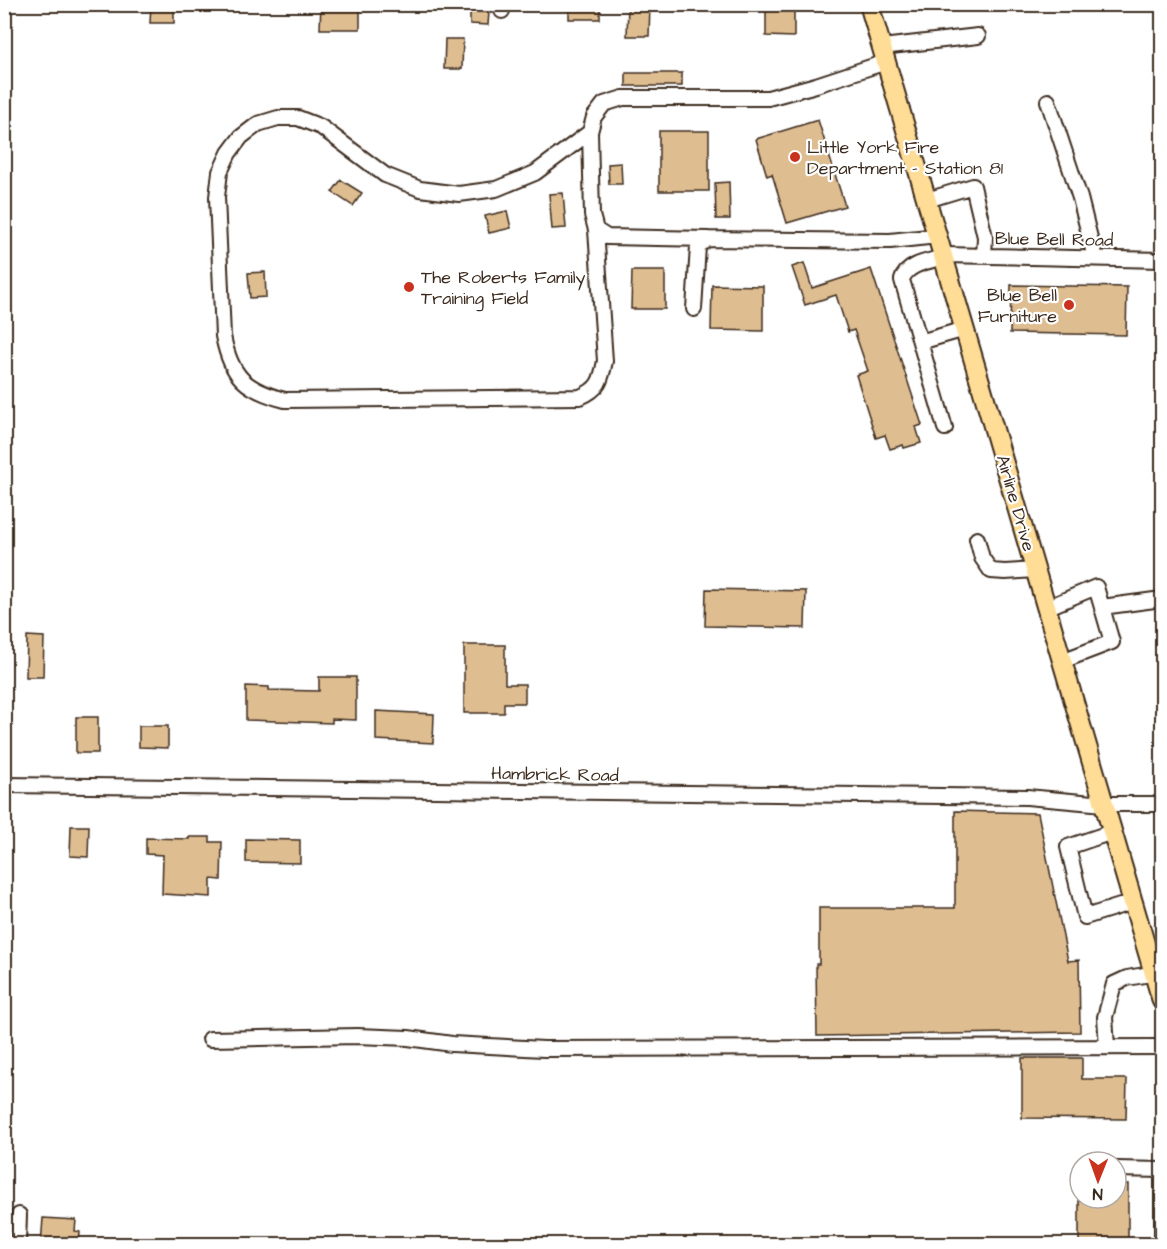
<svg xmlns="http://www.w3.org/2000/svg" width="1167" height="1249" font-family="'Architects Daughter',sans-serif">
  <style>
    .building { fill: #debd90; stroke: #3b2a1e; stroke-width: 1.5 }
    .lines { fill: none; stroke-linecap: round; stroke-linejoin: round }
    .minor-casing { stroke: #3b2a1e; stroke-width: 18 }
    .major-casing { stroke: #3b2a1e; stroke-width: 22 }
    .minor { stroke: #fff; stroke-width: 14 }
    .major { stroke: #ffdd96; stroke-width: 18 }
    .poi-dot { fill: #c8321e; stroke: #fff; stroke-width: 2 }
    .labels { text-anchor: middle; stroke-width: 4.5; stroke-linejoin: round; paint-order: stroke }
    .poi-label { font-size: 18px; fill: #3b2a1e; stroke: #fff; text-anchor: start }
    .street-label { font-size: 18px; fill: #3b2a1e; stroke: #fff }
  </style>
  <rect width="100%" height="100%" fill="#fff"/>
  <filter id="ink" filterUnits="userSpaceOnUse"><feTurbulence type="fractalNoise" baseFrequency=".0167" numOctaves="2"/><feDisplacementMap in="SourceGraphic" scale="12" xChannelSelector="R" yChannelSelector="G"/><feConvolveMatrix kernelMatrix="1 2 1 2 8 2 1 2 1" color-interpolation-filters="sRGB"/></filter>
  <g filter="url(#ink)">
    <!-- building -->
    <path class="building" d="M 151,4 L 174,4 L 174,23 L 150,23 Z
      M 321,4 L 360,4 L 360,29 L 320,29 Z
      M 569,4 L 600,4 L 600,19 L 569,19 Z
      M 628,4 L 650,4 L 649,36 L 627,36 Z
      M 766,4 L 794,4 L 794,37 L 766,36 Z
      M 470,11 L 489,12 L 488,25 L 470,24 Z
      M 445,39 L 463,39 L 462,69 L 444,69 Z
      M 626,73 L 682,73 L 682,86 L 626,86 Z
      M 818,120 L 845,206 L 787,223 L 772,174 L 767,176 L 756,139 Z
      M 659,131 L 709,131 L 709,191 L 659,191 Z
      M 621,163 L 622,184 L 609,184 L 608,164 Z
      M 341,180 L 362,193 L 353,206 L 332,192 Z
      M 729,182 L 730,219 L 716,219 L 715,183 Z
      M 563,193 L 566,228 L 552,229 L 549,194 Z
      M 507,211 L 511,228 L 489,233 L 485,216 Z
      M 804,263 L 812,288 L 871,269 L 922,425 L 916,427 L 921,443 L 904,448 L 903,445 L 890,449 L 885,435 L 876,438 L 856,375 L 868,371 L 854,330 L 848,332 L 836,295 L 805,305 L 792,267 Z
      M 632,271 L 665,271 L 665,309 L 631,309 Z
      M 265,272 L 266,297 L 250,298 L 248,273 Z
      M 712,285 L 763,286 L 763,331 L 711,330 Z
      M 1011,285 L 1127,287 L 1126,335 L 1010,333 Z
      M 706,589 L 806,591 L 805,628 L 705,626 Z
      M 27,636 L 44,637 L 43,677 L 26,677 Z
      M 464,645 L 505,645 L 505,684 L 525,684 L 525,703 L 504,703 L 504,713 L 464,713 Z
      M 319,677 L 356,677 L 356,720 L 332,719 L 332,723 L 246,720 L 246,686 L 269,687 L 269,690 L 319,691 Z
      M 376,711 L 434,714 L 433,743 L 376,740 Z
      M 76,717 L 98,717 L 98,753 L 76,753 Z
      M 139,726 L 168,726 L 168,748 L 139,747 Z
      M 955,811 L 1038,813 L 1068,961 L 1079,960 L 1080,1032 L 817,1036 L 816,964 L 819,964 L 819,908 L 955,908 Z
      M 71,826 L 89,826 L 88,857 L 70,856 Z
      M 189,837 L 210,837 L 210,842 L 222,842 L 221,880 L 211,879 L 211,897 L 162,894 L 163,855 L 146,854 L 146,838 L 189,839 Z
      M 246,839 L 300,840 L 300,863 L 246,862 Z
      M 1022,1058 L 1082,1058 L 1082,1079 L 1127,1079 L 1126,1119 L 1022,1118 Z
      M 1116,1184 L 1128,1184 L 1128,1245 L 1079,1245 L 1079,1198 L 1116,1198 Z
      M 43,1218 L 76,1220 L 75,1231 L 80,1232 L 79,1245 L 41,1245 Z"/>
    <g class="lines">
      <defs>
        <path id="minor" d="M 502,4 L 502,11
          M 882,47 L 978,36
          M 1048,101 L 1080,198 L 1095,258
          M 590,132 L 535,173 L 496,189 L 459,194 L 420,189 L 385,175 L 321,127 L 298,118 L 278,118 L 258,124 L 241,137 L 229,153 L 220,172 L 217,197 L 223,336 C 231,377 246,390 285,400 L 580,397 C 599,389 601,381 605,361 L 596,230
          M 927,200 L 973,186 L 985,237 L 984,256
          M 708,239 L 607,237 L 596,230 L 592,215 L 590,132 L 594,117 L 604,104 L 623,98 L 768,98 L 816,85 L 886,62
          M 944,255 L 1162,260
          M 944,257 C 930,261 906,264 902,280 L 945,428
          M 694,309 L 698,246 L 708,239 L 890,241 L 938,236
          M 920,342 L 965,329
          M 977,539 L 982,558 L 991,571 L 1005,572 L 1035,570
          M 1102,607 L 1162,599
          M 1046,608 L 1096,587 L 1112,642 L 1062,661
          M 4,785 L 1027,797 L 1104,804 L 1162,804
          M 1112,832 L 1068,847 L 1085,917 L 1133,902
          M 210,1039 L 357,1036 L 408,1038 L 452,1044 L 544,1049 L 1162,1047
          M 1107,1047 L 1105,1017 L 1114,984 L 1127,978 L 1162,972
          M 1116,1169 L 1162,1170
          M 18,1244 L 19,1215
          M 1162,1244 L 1162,1170"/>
        <path id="major" d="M 869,4 L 1162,1001"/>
      </defs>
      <!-- minor casing -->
      <use href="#minor" class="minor-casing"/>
      <!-- major casing -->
      <use href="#major" class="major-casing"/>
      <!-- minor -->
      <use href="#minor" class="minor"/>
      <!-- major -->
      <use href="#major" class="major"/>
    </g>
  </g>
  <!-- markers -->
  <g class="poi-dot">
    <circle cx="795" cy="157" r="6"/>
    <circle cx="409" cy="287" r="6"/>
    <circle cx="1069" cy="305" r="6"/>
  </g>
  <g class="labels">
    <!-- poi labels -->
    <g class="poi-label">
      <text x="807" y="153">Little York Fire<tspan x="807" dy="21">Department - Station 81</tspan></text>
      <text x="421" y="283">The Roberts Family<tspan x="421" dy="21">Training Field</tspan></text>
      <text x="1057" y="301" text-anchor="end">Blue Bell<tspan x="1057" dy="21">Furniture</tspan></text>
    </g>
    <!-- street labels -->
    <g class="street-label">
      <text transform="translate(1054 239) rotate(1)" y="6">Blue Bell Road</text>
      <text transform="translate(1016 503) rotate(74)" y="6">Airline Drive</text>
      <text transform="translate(555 774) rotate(1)" y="6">Hambrick Road</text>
    </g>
  </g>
  <!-- margin -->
  <rect width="1167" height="1249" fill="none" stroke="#fff" stroke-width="24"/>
  <rect x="12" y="12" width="1143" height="1225" fill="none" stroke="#3b2a1e" stroke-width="2" filter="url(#ink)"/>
  <!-- north arrow -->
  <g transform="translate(1098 1180) rotate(181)"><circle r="28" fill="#ffffff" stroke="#b1aaa5" stroke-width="1.5"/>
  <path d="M0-4.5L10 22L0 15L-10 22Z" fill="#c8321e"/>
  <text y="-9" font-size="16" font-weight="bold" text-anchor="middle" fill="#3b2a1e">N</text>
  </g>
</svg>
